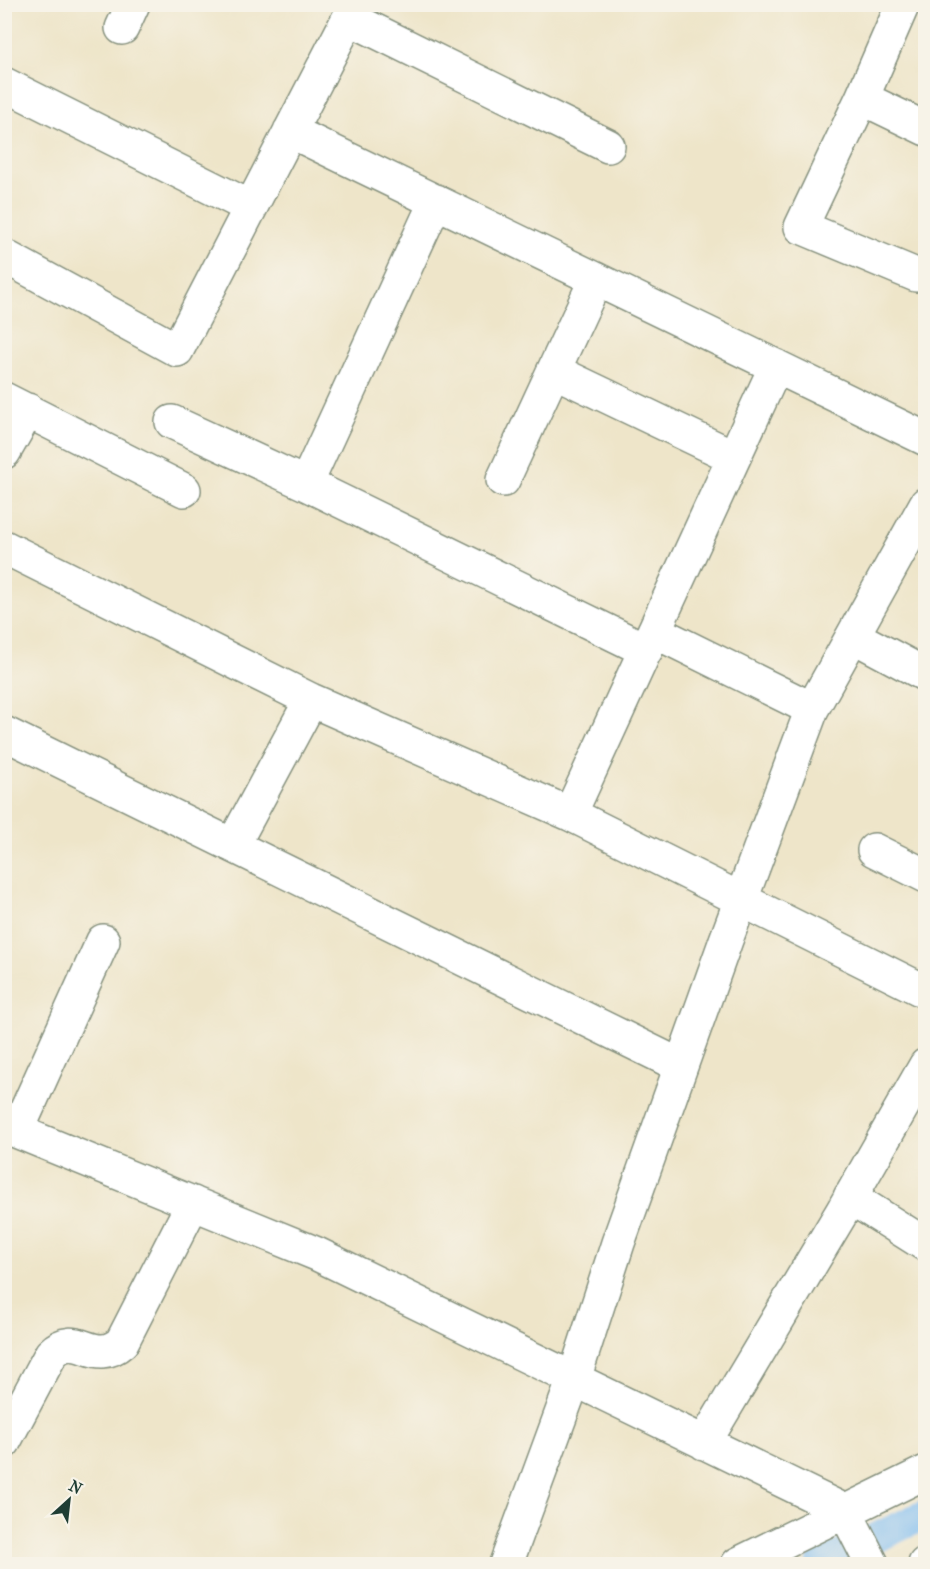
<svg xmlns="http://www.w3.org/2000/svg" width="930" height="1569" font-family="'IM FELL French Canon',serif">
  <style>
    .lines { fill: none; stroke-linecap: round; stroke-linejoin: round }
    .canal { stroke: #7dbbf0; stroke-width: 30 }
    .minor-casing { stroke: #86917e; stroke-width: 36 }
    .minor { stroke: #fff; stroke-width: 33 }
  </style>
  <rect width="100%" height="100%" fill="#f7f3e8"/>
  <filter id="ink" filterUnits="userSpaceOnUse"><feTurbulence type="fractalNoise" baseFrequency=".0167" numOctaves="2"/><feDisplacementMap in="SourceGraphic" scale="12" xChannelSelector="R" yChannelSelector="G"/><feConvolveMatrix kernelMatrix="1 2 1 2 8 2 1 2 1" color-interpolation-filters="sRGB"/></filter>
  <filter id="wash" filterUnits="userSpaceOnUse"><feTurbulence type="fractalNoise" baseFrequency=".008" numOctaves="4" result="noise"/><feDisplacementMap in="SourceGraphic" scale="24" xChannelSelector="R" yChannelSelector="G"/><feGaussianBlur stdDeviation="1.35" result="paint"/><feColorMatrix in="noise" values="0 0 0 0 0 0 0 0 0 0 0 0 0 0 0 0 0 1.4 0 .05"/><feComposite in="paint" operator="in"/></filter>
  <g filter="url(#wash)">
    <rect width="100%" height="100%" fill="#eee5c9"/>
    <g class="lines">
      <!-- canal -->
      <path class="canal" d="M 821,1564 L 926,1514"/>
    </g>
  </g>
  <g filter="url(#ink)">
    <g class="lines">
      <defs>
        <path id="minor" d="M 903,4 L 862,98 L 801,227 L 916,275
          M 349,18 L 608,146
          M 122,28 L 133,4
          M 4,84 L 250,207
          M 862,98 L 926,129
          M 290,131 L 926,439
          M 4,256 L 177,350 L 356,4
          M 554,371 L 734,457
          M 4,399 L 184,490
          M 172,422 L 306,484 L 646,650
          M 4,452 L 28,410
          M 503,480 L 596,279
          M 306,484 L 436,201
          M 4,547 L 311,700 L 570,814 L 926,992
          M 654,631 L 812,709
          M 853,636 L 926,675
          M 4,733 L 681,1066
          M 570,814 L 776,366
          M 233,845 L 311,700
          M 874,850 L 926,876
          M 4,1126 L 317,1254 L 845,1511 L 872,1564
          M 17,1131 L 103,941
          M 850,1197 L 926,1245
          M 4,1442 L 51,1354 C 77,1327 93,1368 122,1342 L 193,1203
          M 704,1443 L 842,1212 L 926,1065
          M 506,1564 L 574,1379 L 618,1243 L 726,940 L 812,709 L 926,504
          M 738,1564 L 926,1472
          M 925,1564 L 926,1564"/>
      </defs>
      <!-- minor casing -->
      <use href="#minor" class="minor-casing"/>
      <!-- minor -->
      <use href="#minor" class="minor"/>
    </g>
  </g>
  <!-- margin -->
  <rect width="930" height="1569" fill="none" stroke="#f7f3e8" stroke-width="24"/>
  <!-- north arrow -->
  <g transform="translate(69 1500) rotate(27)" stroke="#f7f3e8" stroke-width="4.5" paint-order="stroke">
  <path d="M0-4.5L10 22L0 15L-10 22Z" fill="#1f3d34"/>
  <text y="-9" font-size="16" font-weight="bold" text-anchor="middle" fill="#1f3d34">N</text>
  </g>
</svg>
